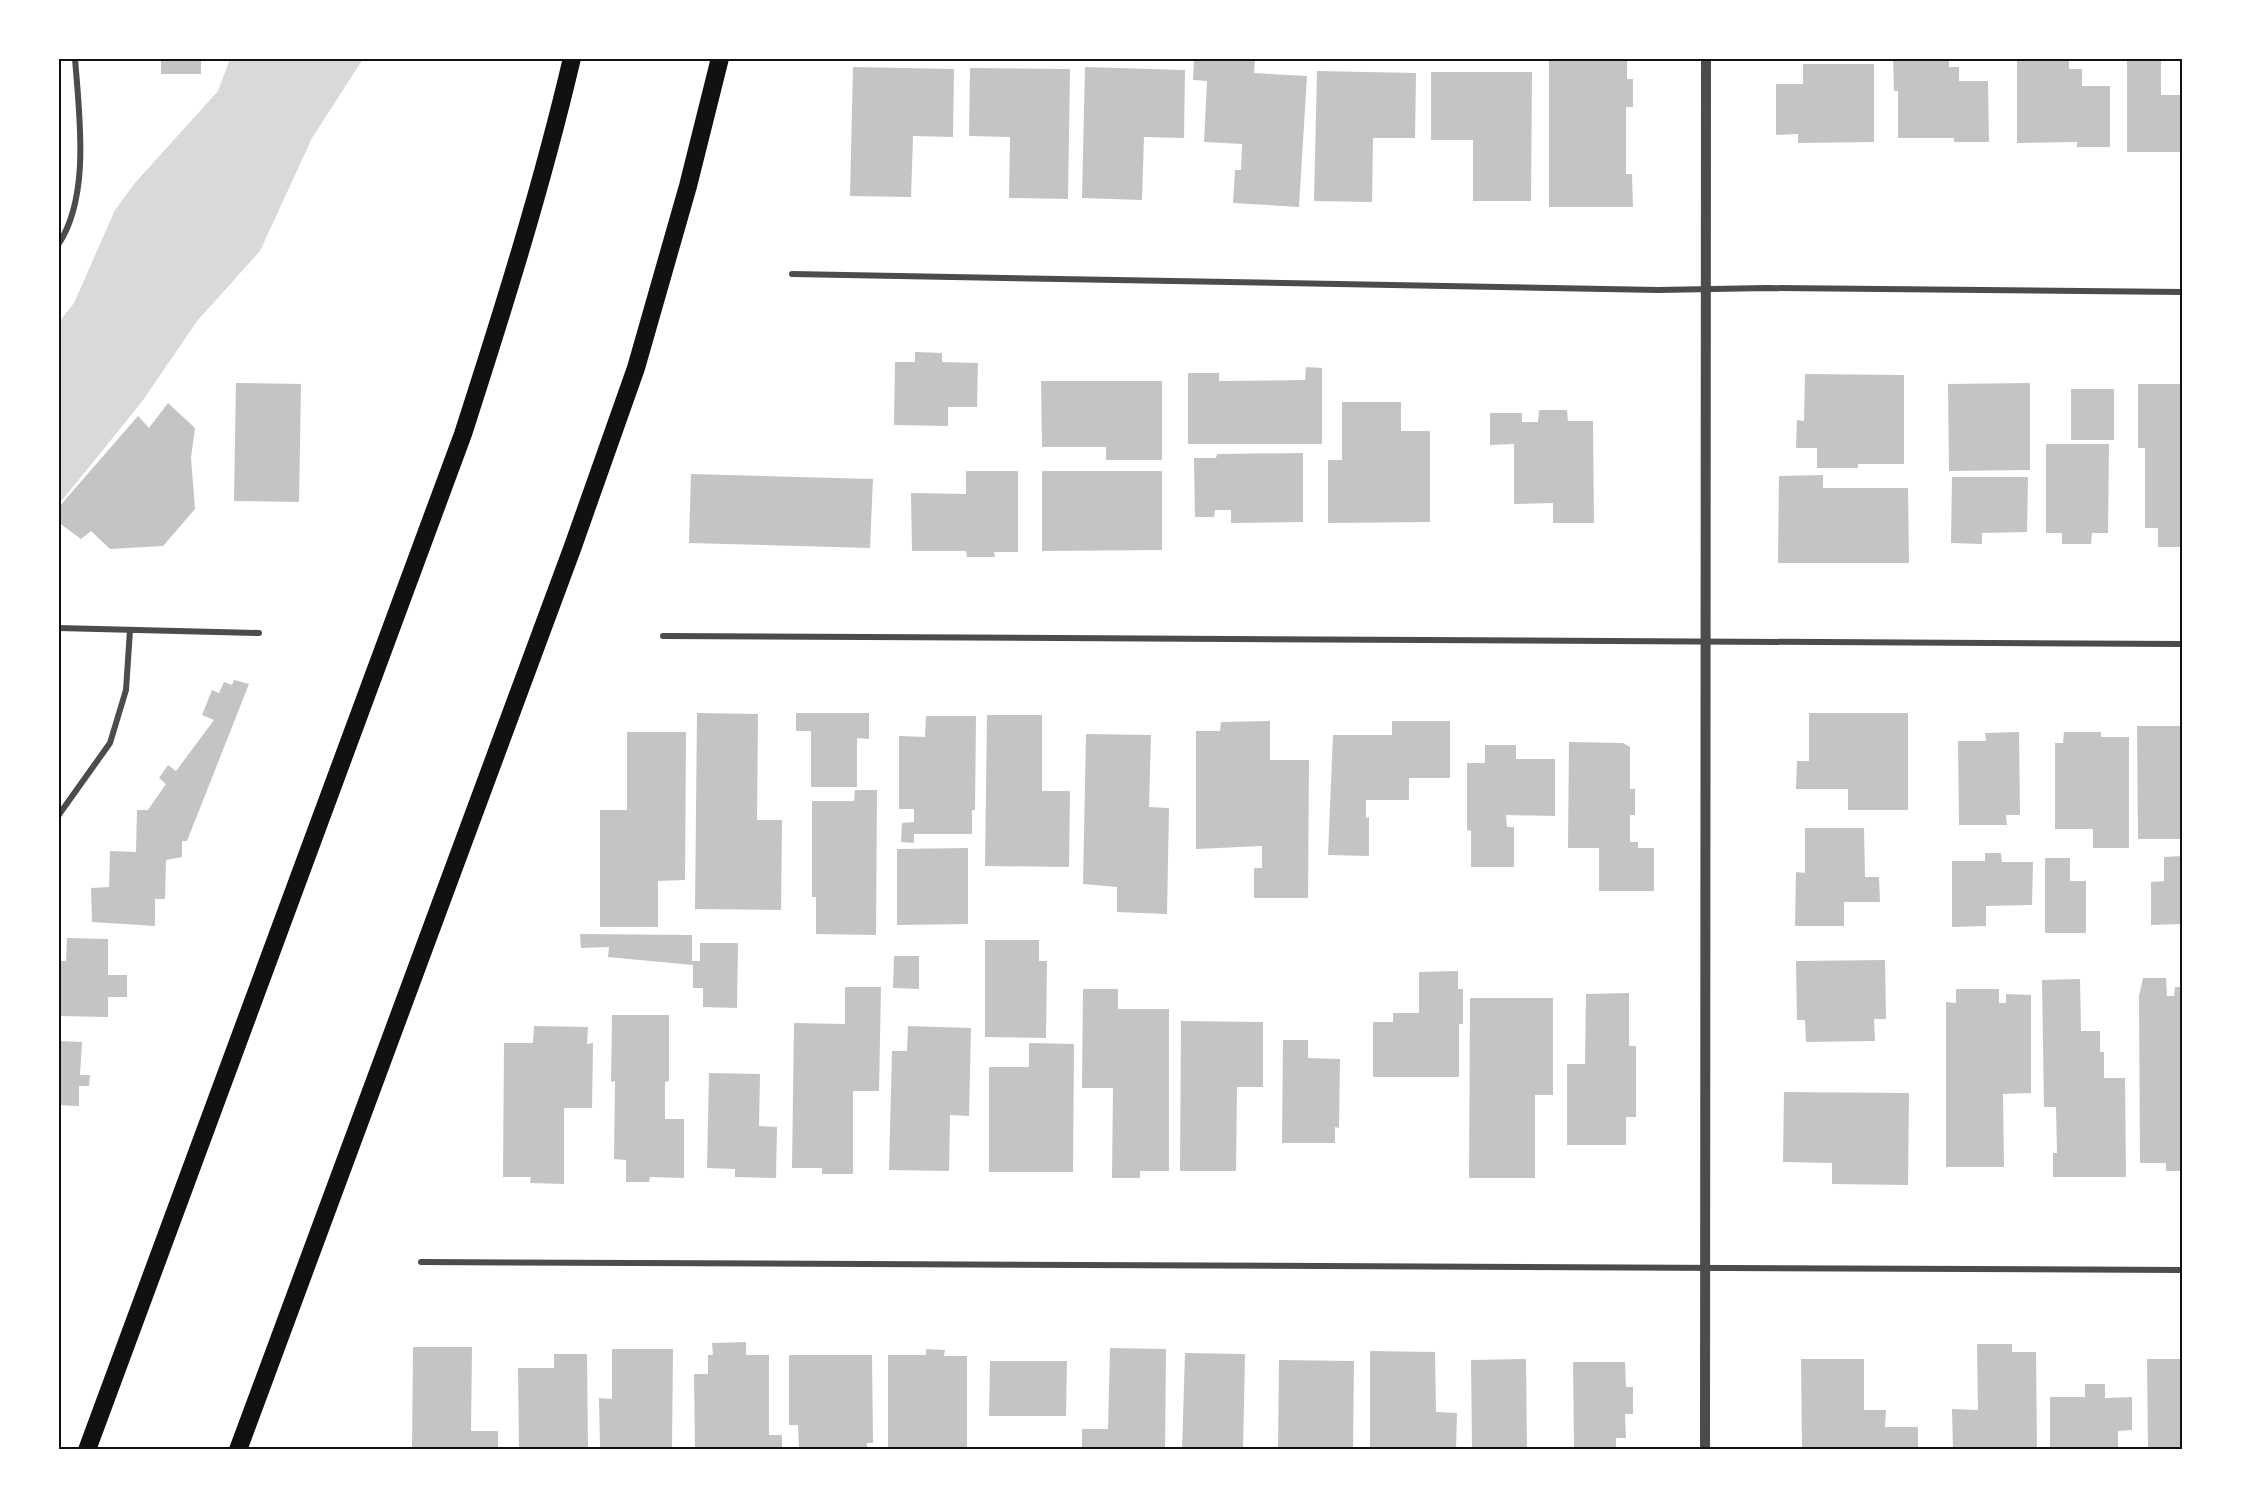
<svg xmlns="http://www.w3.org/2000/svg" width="2241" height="1508" font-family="Quicksand,sans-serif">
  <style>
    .water { fill: #d9d9d9 }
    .building { fill: #c4c4c4 }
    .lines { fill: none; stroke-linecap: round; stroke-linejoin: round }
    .minor { stroke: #4c4c4c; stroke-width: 6 }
    .tertiary { stroke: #4c4c4c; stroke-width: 10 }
    .motorway { stroke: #111; stroke-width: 18 }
    .neatline { fill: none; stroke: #111; stroke-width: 2 }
  </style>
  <rect width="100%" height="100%" fill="#fff"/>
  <!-- water -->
  <path class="water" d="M 230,59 L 363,59 L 312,138 L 260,251 L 197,321 L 141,403 L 59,504 L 59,322 L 74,303 L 115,210 L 135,183 L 218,91 Z"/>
  <!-- building -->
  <path class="building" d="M 161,58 L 201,58 L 201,74 L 161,74 Z
    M 1194,58 L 1255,58 L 1254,73 L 1307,76 L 1299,207 L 1233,203 L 1235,170 L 1241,170 L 1242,144 L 1204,142 L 1207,81 L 1193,80 Z
    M 1549,58 L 1627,58 L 1627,79 L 1633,79 L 1633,107 L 1626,107 L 1626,174 L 1632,174 L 1633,207 L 1549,207 Z
    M 1893,58 L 1949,58 L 1949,67 L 1959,67 L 1959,81 L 1988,81 L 1989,142 L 1954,142 L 1954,138 L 1898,138 L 1898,91 L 1894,91 Z
    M 2017,58 L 2069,58 L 2069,69 L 2082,69 L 2082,86 L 2110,86 L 2110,147 L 2077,147 L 2077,142 L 2017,143 Z
    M 2127,58 L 2161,58 L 2161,95 L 2182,95 L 2182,152 L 2127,152 Z
    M 1803,64 L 1874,64 L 1874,142 L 1798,143 L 1798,134 L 1776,135 L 1776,84 L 1803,84 Z
    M 853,67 L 954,69 L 953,137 L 913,136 L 911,197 L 850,196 Z
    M 1085,67 L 1185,70 L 1184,138 L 1144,137 L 1142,200 L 1082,198 Z
    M 970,68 L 1070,69 L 1068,199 L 1009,198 L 1010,137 L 969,136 Z
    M 1317,71 L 1416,73 L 1415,138 L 1373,138 L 1372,202 L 1314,201 Z
    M 1431,72 L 1532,72 L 1531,201 L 1473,201 L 1473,140 L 1431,140 Z
    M 915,352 L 942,353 L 942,362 L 978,363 L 977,407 L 948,407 L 948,426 L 894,425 L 895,362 L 915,362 Z
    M 1306,367 L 1322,368 L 1322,444 L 1188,444 L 1188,373 L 1219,373 L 1219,381 L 1305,380 Z
    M 1805,374 L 1904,375 L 1904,464 L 1858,464 L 1858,468 L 1817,468 L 1817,448 L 1796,448 L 1797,420 L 1804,421 Z
    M 1041,381 L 1162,381 L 1162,460 L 1106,460 L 1106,447 L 1042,447 Z
    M 236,383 L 301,384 L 299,502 L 234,501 Z
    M 2030,383 L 2030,470 L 1949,471 L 1948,384 Z
    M 2138,384 L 2182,384 L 2182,547 L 2158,547 L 2158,528 L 2145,528 L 2145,448 L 2138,448 Z
    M 2071,389 L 2114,389 L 2114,440 L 2071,440 Z
    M 1342,402 L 1401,402 L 1401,431 L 1430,431 L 1430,522 L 1328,523 L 1328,460 L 1342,460 Z
    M 168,403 L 195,428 L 191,458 L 195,509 L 163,546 L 110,549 L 91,531 L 81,539 L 58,522 L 58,508 L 138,416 L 149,428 Z
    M 1539,410 L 1567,410 L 1568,421 L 1593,421 L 1594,523 L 1553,523 L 1553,503 L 1514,504 L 1514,444 L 1490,445 L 1490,413 L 1522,413 L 1522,422 L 1538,422 Z
    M 2046,444 L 2109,444 L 2108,533 L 2092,533 L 2091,544 L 2062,544 L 2062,533 L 2046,533 Z
    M 1303,453 L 1303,522 L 1231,523 L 1231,510 L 1215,510 L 1214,517 L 1195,517 L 1194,458 L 1216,458 L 1217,454 Z
    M 966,471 L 1018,471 L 1018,552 L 994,552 L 995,557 L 967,557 L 966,551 L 912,551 L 911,493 L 966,494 Z
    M 1042,471 L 1162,471 L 1162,550 L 1042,551 Z
    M 691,474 L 873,479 L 870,548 L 689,543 Z
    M 1823,475 L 1823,488 L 1908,488 L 1909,563 L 1778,563 L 1779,476 Z
    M 1952,477 L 2028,477 L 2027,532 L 1982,533 L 1982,544 L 1951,543 Z
    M 234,680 L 249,684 L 187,841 L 182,841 L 182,857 L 166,860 L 165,899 L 155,899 L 155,926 L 92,922 L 91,888 L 109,887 L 110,851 L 136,852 L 137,810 L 148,810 L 166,784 L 159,778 L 168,765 L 176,771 L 214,720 L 202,715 L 212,690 L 219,693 L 224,682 L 232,685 Z
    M 697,713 L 758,714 L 757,820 L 782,820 L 781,910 L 695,909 Z
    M 796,713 L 869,713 L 869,739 L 857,738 L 857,787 L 811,787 L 811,731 L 796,731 Z
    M 1809,713 L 1908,713 L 1908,810 L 1848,810 L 1848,789 L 1796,789 L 1797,761 L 1809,761 Z
    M 987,715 L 1042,715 L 1042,791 L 1070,791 L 1069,867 L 985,866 Z
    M 926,716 L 976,716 L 975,810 L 972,810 L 972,834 L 914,834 L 914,843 L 901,842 L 902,823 L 914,822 L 914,809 L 899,809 L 899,736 L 925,737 Z
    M 1270,721 L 1270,760 L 1309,760 L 1308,898 L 1254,898 L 1254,868 L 1262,868 L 1262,846 L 1196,849 L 1196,731 L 1220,731 L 1221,722 Z
    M 1392,721 L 1450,721 L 1450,778 L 1409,778 L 1409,800 L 1366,800 L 1366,818 L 1369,817 L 1369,856 L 1328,855 L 1333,735 L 1392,735 Z
    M 2137,726 L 2182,726 L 2182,839 L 2138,839 Z
    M 627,732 L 686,732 L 685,880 L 658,881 L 658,927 L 600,927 L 600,810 L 627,810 Z
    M 2019,732 L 2020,815 L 2006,815 L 2007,825 L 1959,825 L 1958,741 L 1986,741 L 1985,733 Z
    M 2064,732 L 2101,732 L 2101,737 L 2129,737 L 2129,848 L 2093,848 L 2093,829 L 2055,829 L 2055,743 L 2063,743 Z
    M 1086,734 L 1151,735 L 1149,807 L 1169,808 L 1167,914 L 1117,912 L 1117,887 L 1083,884 Z
    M 1569,742 L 1623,743 L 1630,747 L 1630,789 L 1635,789 L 1635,815 L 1630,815 L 1630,842 L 1638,842 L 1638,848 L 1654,848 L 1654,891 L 1599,891 L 1599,848 L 1568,848 Z
    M 1485,745 L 1516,745 L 1516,759 L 1555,759 L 1555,816 L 1506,815 L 1507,827 L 1514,827 L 1514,867 L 1471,867 L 1471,831 L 1467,830 L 1467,763 L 1485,763 Z
    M 855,790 L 877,790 L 876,935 L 816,934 L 816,897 L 812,897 L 812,801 L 854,801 Z
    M 1805,828 L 1864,828 L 1865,877 L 1879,877 L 1880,902 L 1844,902 L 1844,926 L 1795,926 L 1796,872 L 1805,873 Z
    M 968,848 L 968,924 L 897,925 L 897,849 Z
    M 1985,853 L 2001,853 L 2002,862 L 2033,862 L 2032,905 L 1986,906 L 1986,926 L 1952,927 L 1952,861 L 1985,861 Z
    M 2182,856 L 2182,924 L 2151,925 L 2151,882 L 2164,881 L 2164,857 Z
    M 2045,858 L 2070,858 L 2070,881 L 2086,881 L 2086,933 L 2045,933 Z
    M 580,934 L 692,935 L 692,961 L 700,961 L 700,943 L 738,943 L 737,1008 L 703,1007 L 703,988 L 693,988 L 693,965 L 608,957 L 609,947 L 581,948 Z
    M 67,938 L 108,939 L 108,975 L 127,975 L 127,997 L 108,997 L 108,1017 L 58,1016 L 59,961 L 66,961 Z
    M 985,940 L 1039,940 L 1039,961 L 1047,961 L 1046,1038 L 985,1037 Z
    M 894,956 L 919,956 L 919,989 L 893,988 Z
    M 1885,960 L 1886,1019 L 1874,1019 L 1875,1041 L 1806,1042 L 1805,1020 L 1797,1020 L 1796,961 Z
    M 1458,971 L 1458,989 L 1463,989 L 1463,1024 L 1459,1024 L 1459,1077 L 1373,1077 L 1373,1022 L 1393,1022 L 1393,1013 L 1419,1013 L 1419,972 Z
    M 2143,978 L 2166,978 L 2167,996 L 2174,996 L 2175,987 L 2182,987 L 2182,1171 L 2166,1171 L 2166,1163 L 2140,1163 L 2139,996 Z
    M 2080,979 L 2081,1031 L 2100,1031 L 2100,1052 L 2104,1052 L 2104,1078 L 2125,1078 L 2126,1177 L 2053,1177 L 2053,1153 L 2057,1153 L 2056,1107 L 2044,1107 L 2042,980 Z
    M 845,987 L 881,987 L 879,1091 L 853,1091 L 853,1174 L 822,1174 L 822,1168 L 792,1168 L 794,1023 L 845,1024 Z
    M 1083,989 L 1118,989 L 1118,1009 L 1169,1009 L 1169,1171 L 1140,1171 L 1140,1178 L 1112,1178 L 1113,1088 L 1082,1088 Z
    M 1956,989 L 1999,989 L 1999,1003 L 2006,1003 L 2006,994 L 2031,995 L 2031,1093 L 2003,1094 L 2004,1167 L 1946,1167 L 1946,1002 L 1956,1003 Z
    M 1629,993 L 1629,1046 L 1636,1046 L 1636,1117 L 1626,1117 L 1626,1145 L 1567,1145 L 1567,1064 L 1585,1064 L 1586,994 Z
    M 1470,998 L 1553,998 L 1553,1095 L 1535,1095 L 1535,1178 L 1469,1178 Z
    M 612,1015 L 669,1015 L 669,1081 L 665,1082 L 665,1119 L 684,1119 L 684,1178 L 650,1177 L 649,1182 L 626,1182 L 626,1160 L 614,1159 L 615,1081 L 611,1082 Z
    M 1181,1021 L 1263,1022 L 1263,1087 L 1237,1087 L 1236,1171 L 1180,1171 Z
    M 534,1026 L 588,1027 L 587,1044 L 593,1043 L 592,1108 L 564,1108 L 564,1184 L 530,1183 L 531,1177 L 503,1177 L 504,1043 L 533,1043 Z
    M 908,1026 L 971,1028 L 969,1116 L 950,1115 L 949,1171 L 889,1170 L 892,1051 L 907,1051 Z
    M 1283,1040 L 1308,1040 L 1308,1058 L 1340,1059 L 1339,1128 L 1335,1127 L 1335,1143 L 1282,1143 Z
    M 58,1041 L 82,1042 L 80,1075 L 90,1075 L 89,1086 L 79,1086 L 79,1106 L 58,1105 Z
    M 1029,1043 L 1074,1044 L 1073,1172 L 989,1172 L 989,1067 L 1029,1067 Z
    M 709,1073 L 760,1074 L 759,1126 L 777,1127 L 776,1178 L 735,1177 L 735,1169 L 707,1168 Z
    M 1784,1092 L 1909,1093 L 1908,1185 L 1832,1184 L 1832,1163 L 1783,1162 Z
    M 746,1342 L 746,1355 L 769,1355 L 769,1435 L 782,1435 L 782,1450 L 695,1450 L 694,1374 L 708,1374 L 708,1355 L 713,1355 L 712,1343 Z
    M 1977,1344 L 2012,1344 L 2012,1352 L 2036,1352 L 2037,1450 L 1953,1450 L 1952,1409 L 1978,1410 Z
    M 413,1347 L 472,1347 L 471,1431 L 498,1431 L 498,1450 L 412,1450 Z
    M 1110,1348 L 1166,1349 L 1165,1450 L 1082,1450 L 1082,1429 L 1108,1429 Z
    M 612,1349 L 673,1349 L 672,1447 L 600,1447 L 599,1398 L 612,1399 Z
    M 926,1349 L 945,1350 L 944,1356 L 967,1356 L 967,1450 L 888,1450 L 888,1355 L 926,1355 Z
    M 1370,1351 L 1435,1352 L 1436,1412 L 1457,1413 L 1456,1450 L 1370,1450 Z
    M 1185,1353 L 1245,1354 L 1243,1450 L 1182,1450 Z
    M 554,1354 L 587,1354 L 588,1450 L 519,1450 L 518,1368 L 554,1368 Z
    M 789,1355 L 872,1355 L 873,1443 L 867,1443 L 867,1450 L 799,1450 L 798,1425 L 789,1425 Z
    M 1526,1359 L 1527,1450 L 1472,1450 L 1471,1360 Z
    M 1801,1359 L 1864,1359 L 1864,1410 L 1886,1410 L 1885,1427 L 1918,1427 L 1918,1450 L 1802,1450 Z
    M 2147,1359 L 2182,1359 L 2182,1450 L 2148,1450 Z
    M 1279,1360 L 1354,1361 L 1353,1450 L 1278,1450 Z
    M 990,1361 L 1067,1361 L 1066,1416 L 989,1416 Z
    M 1573,1362 L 1625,1362 L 1626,1387 L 1633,1387 L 1633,1414 L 1625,1414 L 1626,1438 L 1616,1438 L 1616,1450 L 1574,1450 Z
    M 2085,1384 L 2105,1384 L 2105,1398 L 2132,1397 L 2132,1430 L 2118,1431 L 2118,1450 L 2050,1450 L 2050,1397 L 2085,1397 Z"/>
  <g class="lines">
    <!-- minor -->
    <path class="minor" d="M 58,245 C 91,196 79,114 75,58
      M 792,274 L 1658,290 L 1767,288 L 2182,292
      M 58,628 L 259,633
      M 663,636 L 2182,644
      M 58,816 L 110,743 L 126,690 L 130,630
      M 421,1262 L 2182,1270"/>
    <!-- tertiary -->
    <path class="tertiary" d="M 1705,1450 L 1706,58"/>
    <!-- motorway -->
    <path class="motorway" d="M 87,1450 L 463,434 C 503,310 542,186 572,58
      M 238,1450 L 572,549 L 636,368 L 688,186 L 720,58"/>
  </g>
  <!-- border -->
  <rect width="2241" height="1508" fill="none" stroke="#ffffff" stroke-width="120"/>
  <rect x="60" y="60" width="2121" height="1388" class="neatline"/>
</svg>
